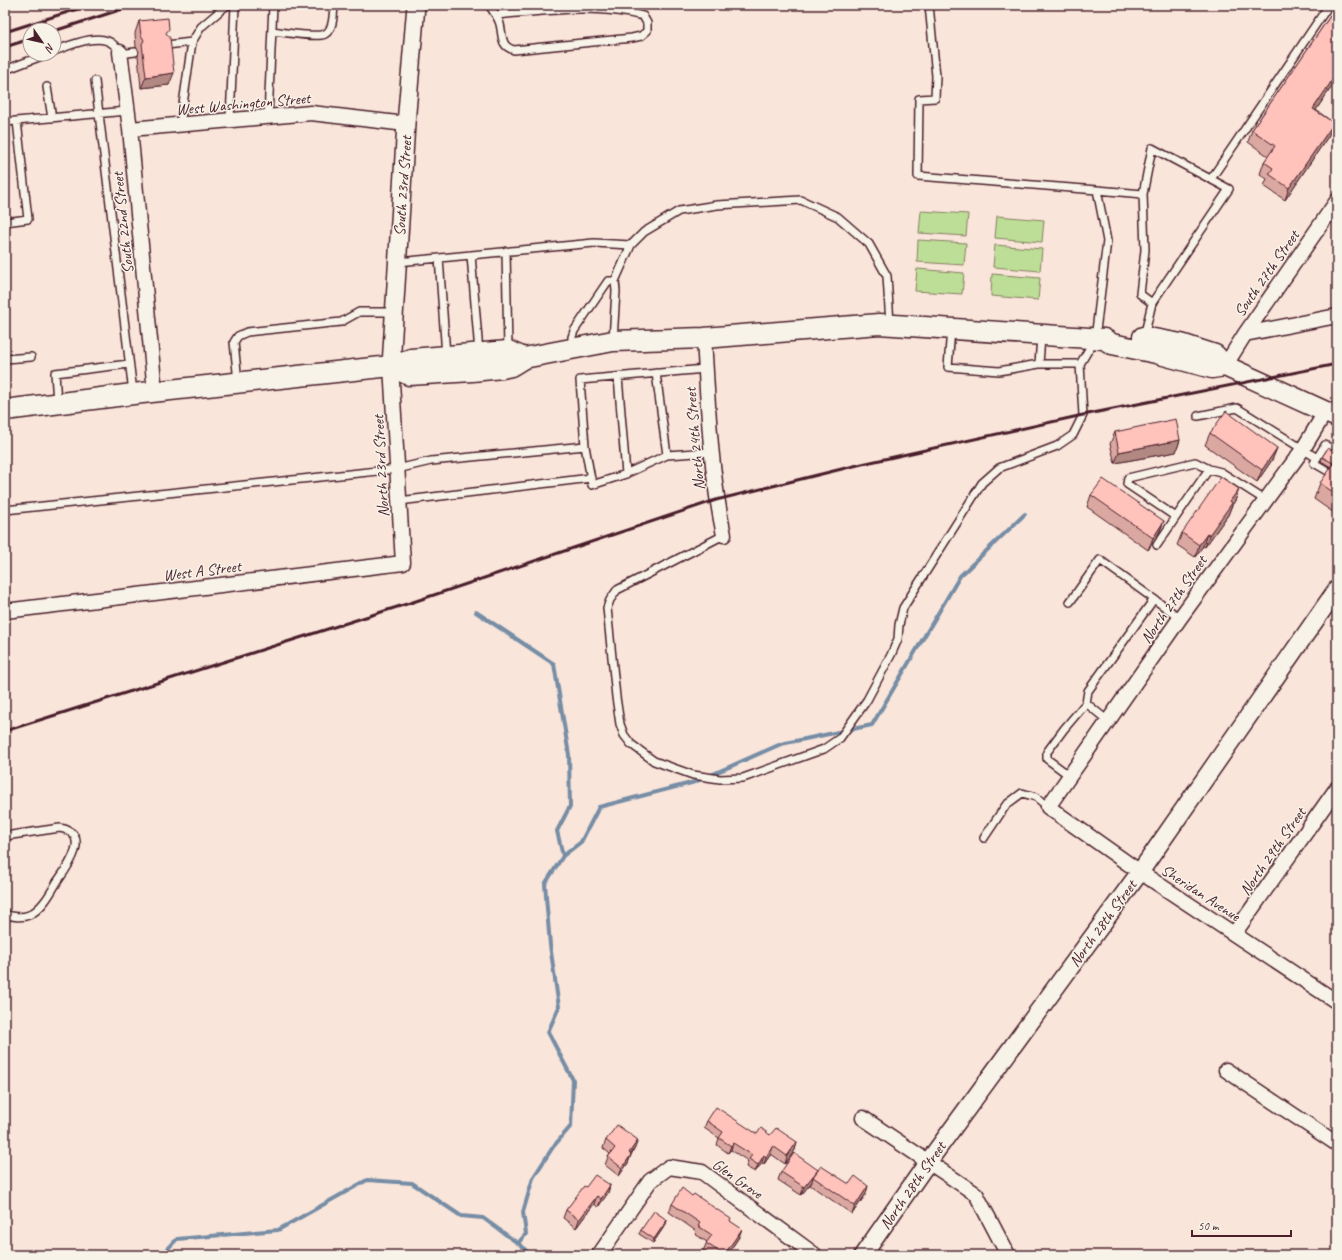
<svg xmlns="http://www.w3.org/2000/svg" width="1342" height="1260" font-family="Caveat,sans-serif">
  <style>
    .green { fill: #bdde96; stroke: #847e60 }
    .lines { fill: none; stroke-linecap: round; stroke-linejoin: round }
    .stream { stroke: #768da5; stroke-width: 4 }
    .service-casing { stroke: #4a1f2b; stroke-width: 10 }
    .minor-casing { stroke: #4a1f2b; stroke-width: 17 }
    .tertiary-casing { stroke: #4a1f2b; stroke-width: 20 }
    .secondary-casing { stroke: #4a1f2b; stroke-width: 23 }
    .service { stroke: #f7f3e8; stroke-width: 7 }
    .minor { stroke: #f7f3e8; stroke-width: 14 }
    .tertiary { stroke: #f7f3e8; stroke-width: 17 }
    .secondary { stroke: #f7f3e8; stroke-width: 20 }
    .rail { stroke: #4a1f2b; stroke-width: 3 }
    .wall { fill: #dba8a1; stroke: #4a1f2b }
    .shaded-wall { fill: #b28883; stroke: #4a1f2b }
    .building { fill: #ffc3bb; stroke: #4a1f2b }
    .labels { text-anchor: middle; stroke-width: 3; stroke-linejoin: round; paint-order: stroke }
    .street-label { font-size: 16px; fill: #4a1f2b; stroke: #f7f3e8 }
  </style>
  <rect width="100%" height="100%" fill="#f9e5da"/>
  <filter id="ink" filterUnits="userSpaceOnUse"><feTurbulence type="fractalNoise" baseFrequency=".025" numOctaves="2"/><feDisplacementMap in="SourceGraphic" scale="8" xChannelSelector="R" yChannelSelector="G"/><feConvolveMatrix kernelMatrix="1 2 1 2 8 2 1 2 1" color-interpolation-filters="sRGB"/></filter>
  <g filter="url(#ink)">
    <!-- green -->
    <path class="green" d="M 921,211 L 968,214 L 966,236 L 919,233 Z
      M 997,216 L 1044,220 L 1042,242 L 995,238 Z
      M 918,240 L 966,243 L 964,265 L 917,262 Z
      M 995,245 L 1042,249 L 1040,271 L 993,267 Z
      M 917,269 L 964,273 L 962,294 L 915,291 Z
      M 992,274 L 1040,278 L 1038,300 L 991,296 Z"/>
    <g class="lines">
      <!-- stream -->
      <path class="stream" d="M 476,612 L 554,664 L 569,755 L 570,806 L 557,831 L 563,856 L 545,884 L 550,945 L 559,1007 L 548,1032 L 573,1080 L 571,1126 L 553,1147 L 533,1178 L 523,1212 L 526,1234 L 518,1243
        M 563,856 L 581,842 L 599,807 L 695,782 L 781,744 L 872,725 L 960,576 L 1025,514
        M 162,1255 L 177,1239 L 278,1230 L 367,1180 L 412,1183 L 461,1216 L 483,1218 L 523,1247 L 529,1255"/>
      <defs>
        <path id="service" d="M 489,5 C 493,11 498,17 500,24 C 503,36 500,46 514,50 L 632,38 L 641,36 L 647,31 L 647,23 L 643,16 C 596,3 543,11 496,15
          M 929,5 L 936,76 L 935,98 L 919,99 L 918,176 L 1097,190 L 1107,241 L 1095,339 L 1080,364 L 1039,364 L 999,371 L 948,367 L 951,329
          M 272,31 C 282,32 317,38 325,34 C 334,29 333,14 334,5
          M 167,45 L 192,42
          M 54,51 C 69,46 100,31 114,45 C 116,47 118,50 120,52
          M 120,54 L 135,52
          M 5,70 L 47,54
          M 95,81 L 133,392
          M 47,87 L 52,118
          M 268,117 L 273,5
          M 230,120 L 235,5
          M 5,122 L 127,111
          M 180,125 L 192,42 L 201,27 L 227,5
          M 1211,179 L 1329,5
          M 1097,190 L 1143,194
          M 5,222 L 28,219 L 17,121
          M 506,251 L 508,349
          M 471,255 L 479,352
          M 439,258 L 446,355
          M 398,262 L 594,243 L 631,245
          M 1144,337 L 1152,303 L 1229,189 L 1152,148 L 1143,194 L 1145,250 L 1140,294 L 1152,303
          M 613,340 L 616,291 L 615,281 L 631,245 L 644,232 L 679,211 L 717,205 L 801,200 L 838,217 L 869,244 L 887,276 L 890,324
          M 572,348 L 572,337 L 574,331 L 608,281 L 615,281
          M 5,359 L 31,357
          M 1039,364 L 1041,337
          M 656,373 L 667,455
          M 618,377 L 626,474
          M 238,382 L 234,342 L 238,336 L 247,332 L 341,322 L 359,312 L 394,312
          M 57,402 L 55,373 L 129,364
          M 1198,416 L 1237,408 L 1317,458 L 1325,445 L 1335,451
          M 585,446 L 580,380 L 705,369
          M 1317,458 L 1314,463 L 1333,474 L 1337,468
          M 399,501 L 591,478
          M 5,510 L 397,469 L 431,461 L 585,446 L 592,485 L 623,475 L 667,455 L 711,452
          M 1176,517 L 1209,469
          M 724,535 L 617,590 L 610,600 L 607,608 L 616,697 L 620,724 L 624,735 L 631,744 L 654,761 L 693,775 L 720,779 L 743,778 L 824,749 L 840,738 L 867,700 L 891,655 L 898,639 L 899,625 L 903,608 L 982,483 L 999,468 L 1057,446 L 1073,435 L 1083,415 L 1080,364
          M 1157,545 L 1176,517 L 1127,484 L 1128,478 L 1195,462 L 1209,469 L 1221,472 L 1265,500
          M 1070,602 L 1100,560 L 1180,618
          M 1108,721 L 1086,703 L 1088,691 L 1154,599
          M 1070,776 L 1047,759 L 1047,752 L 1064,729 L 1086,703
          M 5,836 L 60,828 C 93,834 67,868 57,882 C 50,894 42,909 29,915 C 22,918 12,917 5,914
          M 984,838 L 1006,805 L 1022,793 L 1036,797 L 1048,807"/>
        <path id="minor" d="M 120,52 L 130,129 L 155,392
          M 130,129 L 311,113 L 406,124
          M 1245,334 L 1337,316
          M 704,338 C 708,404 710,470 724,535
          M 1225,366 L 1245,334 L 1337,201
          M 1326,411 L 1303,449 L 1180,618 L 1048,807 L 1140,872 L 1337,1002
          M 5,611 L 403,563 L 391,366
          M 1234,934 L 1337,788
          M 1226,1070 L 1337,1144
          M 863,1118 L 976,1194 L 1008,1255
          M 599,1255 L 650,1181 L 669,1167 L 702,1172 L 815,1255"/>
        <path id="tertiary" d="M 391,366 L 406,124 L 416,5
          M 863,1255 L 928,1162 L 1140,872 L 1337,589"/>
        <path id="secondary" d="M 1143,337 L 1181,344 L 1215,355 L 1225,366 L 1337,417
          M 391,366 L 409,375 L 472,371 L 502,368 L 511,366 L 524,358 L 613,341 L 704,338 L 879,324 L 1104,339 L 1112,344 L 1156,353 L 1212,368 L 1225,366
          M 5,410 L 133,394 L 391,366 L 411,359 L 508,351 L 524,358"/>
      </defs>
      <!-- service casing -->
      <use href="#service" class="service-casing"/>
      <!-- minor casing -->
      <use href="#minor" class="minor-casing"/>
      <!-- tertiary casing -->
      <use href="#tertiary" class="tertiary-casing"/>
      <!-- secondary casing -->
      <use href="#secondary" class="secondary-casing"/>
      <!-- service -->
      <use href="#service" class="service"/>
      <!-- minor -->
      <use href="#minor" class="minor"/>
      <!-- tertiary -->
      <use href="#tertiary" class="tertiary"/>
      <!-- secondary -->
      <use href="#secondary" class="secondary"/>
      <!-- rail -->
      <path class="rail" d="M 54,31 L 135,5
        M 5,32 L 90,5
        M 5,47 L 30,39
        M 5,731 L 413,602 L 716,500 L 862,464 L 1083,415 L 1337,364"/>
    </g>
    <!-- wall -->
    <path class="wall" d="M 1337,6 L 1337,79 L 1316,110 L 1334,123 L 1329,135 L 1285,200 L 1264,186 L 1267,179 L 1260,174 L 1264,162 L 1268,156 L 1248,142 L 1252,130 Z
      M 139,21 L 167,34 L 169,85 L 141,88 L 138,56 L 139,51 L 136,47 L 135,33 Z
      M 1115,432 L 1180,440 L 1176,452 L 1115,463 L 1110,444 Z
      M 1210,433 L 1277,448 L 1272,460 L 1257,482 L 1205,445 Z
      M 1322,457 L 1337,458 L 1331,467 L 1321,461 Z
      M 1337,463 L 1337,515 L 1314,499 L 1320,483 Z
      M 1239,489 L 1235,501 L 1232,505 L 1228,515 L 1205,547 L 1203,546 L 1195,557 L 1177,545 L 1182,533 Z
      M 1091,495 L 1164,521 L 1159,533 L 1148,550 L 1087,507 Z
      M 707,1121 L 757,1134 L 770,1135 L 797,1142 L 795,1150 L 785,1164 L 771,1154 L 764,1164 L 762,1163 L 755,1172 L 746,1167 L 748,1161 L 731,1150 L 728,1153 L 717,1145 L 719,1138 L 704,1128 Z
      M 606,1140 L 635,1148 L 631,1155 L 628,1163 L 619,1176 L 605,1165 L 608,1157 L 610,1154 L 603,1148 Z
      M 781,1172 L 816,1173 L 849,1184 L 866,1194 L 852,1214 L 810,1185 L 812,1182 L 801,1195 L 778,1180 Z
      M 610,1185 L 608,1193 L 598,1207 L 594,1204 L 576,1228 L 563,1218 L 566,1210 L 586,1187 Z
      M 692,1196 L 730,1221 L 739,1237 L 727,1255 L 709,1255 L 703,1251 L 707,1242 L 695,1234 L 696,1231 L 669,1212 L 672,1204 Z
      M 667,1220 L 666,1224 L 653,1243 L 639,1234 L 641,1230 Z"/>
    <!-- shaded-wall -->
    <path class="shaded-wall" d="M 174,73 L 169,85 L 141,88 L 146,77 Z
      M 1337,73 L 1337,79 L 1309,120 L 1313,109 Z
      M 1334,123 L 1329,135 L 1285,200 L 1289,188 Z
      M 1180,440 L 1176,452 L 1115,463 L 1119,452 Z
      M 1277,448 L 1272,460 L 1257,482 L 1262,470 Z
      M 1337,457 L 1337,458 L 1331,467 L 1333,463 Z
      M 1239,489 L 1235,501 L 1232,505 L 1228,515 L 1205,547 L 1209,535 L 1230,501 Z
      M 1164,521 L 1159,533 L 1148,550 L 1153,538 Z
      M 1207,534 L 1203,546 L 1195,557 L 1199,545 Z
      M 638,1140 L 635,1148 L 626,1161 L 629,1153 Z
      M 797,1142 L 795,1150 L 785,1164 L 787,1156 Z
      M 733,1143 L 731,1150 L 728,1153 L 731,1146 Z
      M 773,1146 L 771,1154 L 764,1164 L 766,1157 Z
      M 631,1155 L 628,1163 L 619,1176 L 622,1168 Z
      M 764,1155 L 762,1163 L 755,1172 L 758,1165 Z
      M 818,1170 L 815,1177 L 813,1177 L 812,1182 L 801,1195 L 804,1187 Z
      M 610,1185 L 608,1193 L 598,1207 L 601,1199 Z
      M 868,1186 L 866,1194 L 852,1214 L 855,1206 Z
      M 597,1196 L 594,1204 L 576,1228 L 579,1220 Z
      M 667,1220 L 666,1224 L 653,1243 L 654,1239 Z
      M 742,1229 L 739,1237 L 727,1255 L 724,1255 Z"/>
    <!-- building -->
    <path class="building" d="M 1337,6 L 1337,73 L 1313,109 L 1334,123 L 1289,188 L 1269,174 L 1273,168 L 1264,162 L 1275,146 L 1252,130 Z
      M 168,18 L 169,29 L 166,33 L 170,38 L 174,73 L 146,77 L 142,44 L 144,40 L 141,35 L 139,21 Z
      M 1226,411 L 1277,448 L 1262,470 L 1210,433 Z
      M 1176,419 L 1180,440 L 1119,452 L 1115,432 Z
      M 1328,448 L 1334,451 L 1337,451 L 1337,457 L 1333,463 L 1322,457 Z
      M 1335,462 L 1337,463 L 1337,495 L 1320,483 Z
      M 1221,477 L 1239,489 L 1230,501 L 1232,503 L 1209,535 L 1207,534 L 1199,545 L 1182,533 Z
      M 1103,479 L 1164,521 L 1153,538 L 1091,495 Z
      M 716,1107 L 757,1134 L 761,1128 L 770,1135 L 776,1128 L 797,1142 L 787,1156 L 773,1146 L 766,1157 L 764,1155 L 758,1165 L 749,1159 L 752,1155 L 733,1143 L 731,1146 L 719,1138 L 723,1132 L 707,1121 Z
      M 617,1125 L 638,1140 L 629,1153 L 631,1155 L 622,1168 L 608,1157 L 615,1148 L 606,1140 Z
      M 794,1153 L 818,1170 L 804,1187 L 781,1172 Z
      M 821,1166 L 849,1184 L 855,1176 L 868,1186 L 855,1206 L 813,1177 Z
      M 595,1175 L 610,1185 L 601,1199 L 597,1196 L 579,1220 L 566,1210 L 584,1186 L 586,1187 Z
      M 682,1188 L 692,1196 L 694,1194 L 731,1219 L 730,1221 L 742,1229 L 724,1255 L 706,1243 L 712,1235 L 698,1226 L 700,1223 L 672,1204 Z
      M 654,1211 L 667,1220 L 654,1239 L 641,1230 Z"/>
  </g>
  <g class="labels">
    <!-- street labels -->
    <g class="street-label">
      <text transform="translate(243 103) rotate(-5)" y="6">West Washington Street</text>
      <text transform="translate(402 186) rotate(-86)" y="6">South 23rd Street</text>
      <text transform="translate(122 223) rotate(-96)" y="6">South 22nd Street</text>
      <text transform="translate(1266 273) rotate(-55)" y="6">South 27th Street</text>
      <text transform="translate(694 439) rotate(-95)" y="6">North 24th Street</text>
      <text transform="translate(380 466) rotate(-93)" y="6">North 23rd Street</text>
      <text transform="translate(202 570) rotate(-7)" y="6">West A Street</text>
      <text transform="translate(1173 599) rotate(-55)" y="6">North 27th Street</text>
      <text transform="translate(1272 851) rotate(-55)" y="6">North 29th Street</text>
      <text transform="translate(1201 892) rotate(33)" y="6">Sheridan Avenue</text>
      <text transform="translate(1102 923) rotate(-54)" y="6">North 28th Street</text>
      <text transform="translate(738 1178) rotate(35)" y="6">Glen Grove</text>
      <text transform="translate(912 1185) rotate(-55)" y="6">North 28th Street</text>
    </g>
  </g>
  <!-- margin -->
  <rect width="1342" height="1260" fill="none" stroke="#f7f3e8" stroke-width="20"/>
  <rect x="10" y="10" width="1322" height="1240" fill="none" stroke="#4a1f2b" stroke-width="1.5" filter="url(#ink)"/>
  <!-- north arrow -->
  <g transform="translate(42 42) rotate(124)"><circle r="19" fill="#f7f3e8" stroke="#b29e9c"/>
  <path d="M0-3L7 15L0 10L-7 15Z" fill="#4a1f2b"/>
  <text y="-6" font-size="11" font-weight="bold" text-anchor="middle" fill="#4a1f2b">N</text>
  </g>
  <!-- scale -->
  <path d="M1192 1230v6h99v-6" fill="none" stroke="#4a1f2b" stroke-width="2"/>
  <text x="1198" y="1230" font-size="12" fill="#4a1f2b" stroke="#f7f3e8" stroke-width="3" paint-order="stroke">50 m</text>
</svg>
